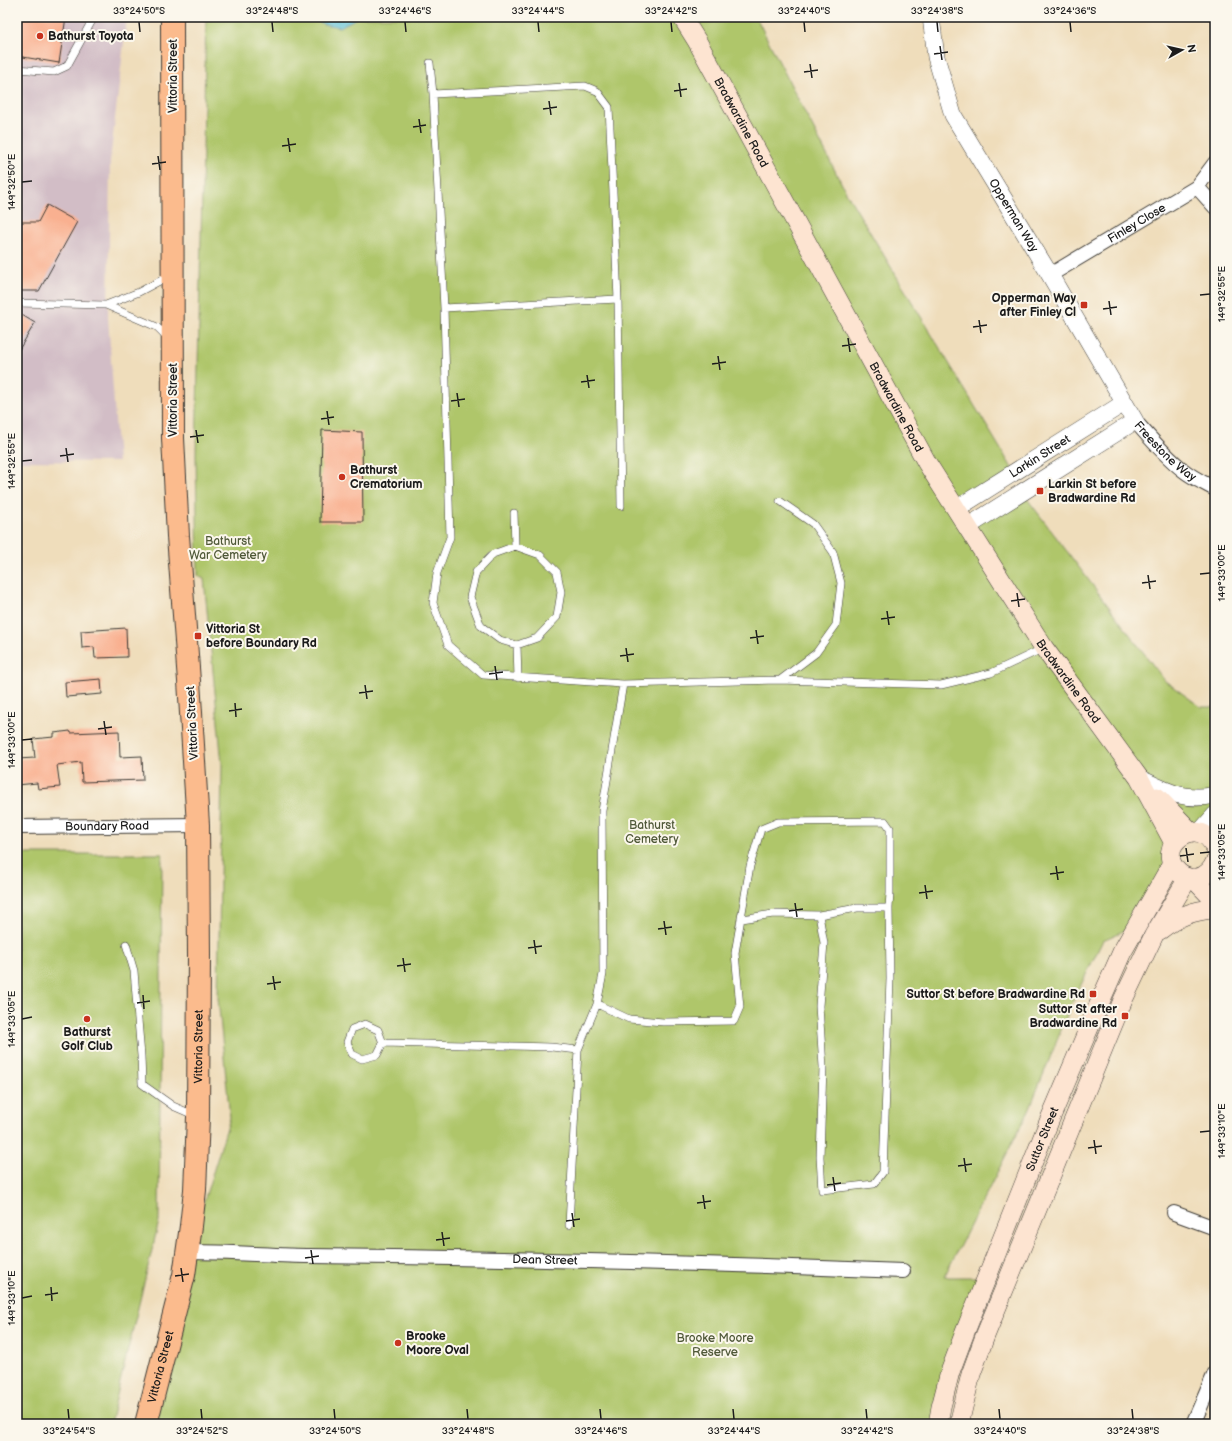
<svg xmlns="http://www.w3.org/2000/svg" width="1232" height="1441" font-family="'Balsamiq Sans',sans-serif">
  <style>
    .industrial { fill: #d2bdc6 }
    .green { fill: #afc66b; stroke: #667144 }
    .water { fill: #58c0d5; stroke: #3a6e78 }
    .building { fill: #f9b090 }
    .lines { fill: none; stroke-linecap: round; stroke-linejoin: round }
    .service-casing { stroke: #3c3934; stroke-width: 8 }
    .minor-casing { stroke: #3c3934; stroke-width: 16 }
    .tertiary-casing { stroke: #3c3934; stroke-width: 18 }
    .secondary-casing { stroke: #3c3934; stroke-width: 20 }
    .trunk-casing { stroke: #3c3934; stroke-width: 24 }
    .service { stroke: #fff; stroke-width: 7 }
    .minor { stroke: #fff; stroke-width: 14 }
    .tertiary { stroke: #fff; stroke-width: 17 }
    .secondary { stroke: #fde4d1; stroke-width: 19 }
    .trunk { stroke: #fbbb8d; stroke-width: 22 }
    .ticks { fill: none; stroke: #1c1c1c; stroke-width: 1.5 }
    .poi-dot { fill: #c8321e; stroke: #fbf7ec; stroke-width: 1.5 }
    .labels { text-anchor: middle; stroke-width: 4; stroke-linejoin: round; paint-order: stroke }
    .poi-label { font-size: 12px; font-weight: bold; fill: #1c1c1c; stroke: #fbf7ec; text-anchor: start }
    .street-label { font-size: 12px; fill: #1c1c1c; stroke: #fbf7ec }
    .park-label { font-size: 12px; fill: #4f5838; stroke: #fbf7ec }
    .neatline { fill: none; stroke: #1c1c1c; stroke-width: 1.5 }
    .ticks-label { font-size: 10px; text-anchor: middle; fill: #1c1c1c }
  </style>
  <rect width="100%" height="100%" fill="#fbf7ec"/>
  <filter id="ink" filterUnits="userSpaceOnUse"><feTurbulence type="fractalNoise" baseFrequency=".025" numOctaves="2"/><feDisplacementMap in="SourceGraphic" scale="8" xChannelSelector="R" yChannelSelector="G"/><feConvolveMatrix kernelMatrix="1 2 1 2 8 2 1 2 1" color-interpolation-filters="sRGB"/></filter>
  <filter id="wash" filterUnits="userSpaceOnUse"><feTurbulence type="fractalNoise" baseFrequency=".012" numOctaves="4" result="noise"/><feDisplacementMap in="SourceGraphic" scale="16" xChannelSelector="R" yChannelSelector="G"/><feGaussianBlur stdDeviation="0.9" result="paint"/><feColorMatrix in="noise" values="0 0 0 0 0 0 0 0 0 0 0 0 0 0 0 0 0 1.4 0 .05"/><feComposite in="paint" operator="in"/></filter>
  <g filter="url(#wash)">
    <rect width="100%" height="100%" fill="#efddbb"/>
    <!-- industrial -->
    <path class="industrial" d="M 17,17 L 127,17 L 110,161 L 108,317 L 118,462 L 17,461 Z"/>
    <!-- green -->
    <path class="green" d="M 206,17 L 756,17 L 847,194 L 1015,473 L 956,509 L 967,527 L 1022,492 L 1165,681 L 1201,707 L 1215,707 L 1215,815 L 1174,843 L 1137,925 L 1103,940 L 1072,1003 L 1029,1110 L 944,1277 L 986,1277 L 938,1424 L 145,1424 L 188,1252 L 230,1118 L 218,998 L 222,764 L 204,579 L 198,576 L 196,455 Z
      M 17,854 L 162,854 L 159,1221 L 110,1424 L 17,1424 Z"/>
    <!-- water -->
    <path class="water" d="M 312,17 L 358,17 L 340,27 L 323,24 Z"/>
    <g id="blocks">
      <!-- building -->
      <path class="building" d="M 17,17 L 66,17 L 59,63 L 17,56 Z
        M 47,205 L 77,222 L 39,291 L 17,291 L 17,222 L 38,222 Z
        M 17,312 L 35,323 L 17,353 Z
        M 322,430 L 362,432 L 363,522 L 320,522 Z
        M 126,628 L 127,657 L 95,658 L 94,647 L 82,648 L 81,631 Z
        M 101,679 L 102,694 L 66,697 L 65,682 Z
        M 70,731 L 71,733 L 119,731 L 120,757 L 142,756 L 143,780 L 82,782 L 81,762 L 57,765 L 60,787 L 38,789 L 37,783 L 17,785 L 17,759 L 35,758 L 33,739 L 54,737 L 54,733 Z"/>
    </g>
  </g>
  <g filter="url(#ink)">
    <use href="#blocks" fill-opacity="0" stroke="#3c3934" stroke-width="1"/>
    <g class="lines">
      <defs>
        <path id="service" d="M 430,63 L 433,94 L 444,308 L 450,537 L 437,573 L 433,603 L 448,645 L 483,675 L 623,684 L 780,680 L 941,685 L 991,673 L 1044,648
          M 17,69 L 54,72 L 67,66 L 94,17
          M 433,94 L 585,86 L 597,91 L 609,107 L 618,299 L 621,506
          M 17,303 L 106,305 L 157,327 L 168,338
          M 106,305 L 139,292 L 169,276
          M 444,308 L 618,299
          M 780,501 L 813,524 L 833,552 L 841,583 L 836,625 L 816,653 L 780,680
          M 514,513 L 515,546 L 493,554 L 476,572 L 470,597 L 481,626 L 500,640 L 517,645
          M 515,546 L 540,555 L 557,572 L 561,592 L 557,617 L 537,638 L 517,645 L 518,678
          M 742,919 L 773,914 L 819,915 L 857,908 L 889,908
          M 126,944 L 134,971 L 141,1056 L 142,1084 L 173,1106 L 196,1116
          M 597,1004 L 629,1019 L 663,1022 L 734,1021 L 740,1007 L 735,953 L 750,866 L 761,829 L 778,822 L 885,821 L 890,828 L 890,893 L 889,908 L 890,979 L 883,1172 L 874,1184 L 822,1190 L 820,1157 L 823,1067 L 819,1006 L 824,943 L 819,915
          M 383,1043 L 378,1030 L 365,1024 L 352,1029 L 347,1042 L 352,1054 L 362,1059 L 377,1055 L 383,1043 L 551,1047 L 578,1050
          M 569,1225 L 578,1050 L 597,1004 L 603,974 L 602,811 L 623,684"/>
        <g id="minor">
          <path d="M 1197,187 L 1215,207"/>
          <path id="s1" d="M 1050,275 L 1197,187 L 1215,163"/>
          <path id="s2" d="M 1135,421 C 1150,438 1165,456 1183,470 C 1193,478 1204,483 1215,489"/>
          <path id="s3" d="M 17,827 L 198,825"/>
          <path d="M 1174,1213 L 1215,1228"/>
          <path id="s4" d="M 188,1252 C 228,1252 269,1255 310,1256 C 508,1258 705,1263 903,1271"/>
          <path d="M 1193,1424 L 1215,1373"/>
        </g>
        <g id="tertiary">
          <path id="s5" d="M 931,17 L 936,57 L 953,115 L 1050,275 L 1135,421 L 967,527"/>
          <path id="s6" d="M 956,509 L 1124,403"/>
          <path d="M 1139,778 C 1166,791 1185,802 1215,795"/>
          <path d="M 1199,833 L 1215,815"/>
        </g>
        <g id="secondary">
          <path id="s7" d="M 682,17 L 697,41 L 927,463 L 1044,648 L 1139,778 L 1174,843"/>
          <path d="M 1157,797 L 1191,832"/>
          <path d="M 1215,848 C 1199,811 1152,847 1178,872 C 1183,877 1190,879 1197,878 C 1206,876 1212,870 1215,862"/>
          <path d="M 1193,878 L 1215,901"/>
          <path d="M 1160,930 C 1177,917 1193,910 1215,909"/>
          <path id="s8" d="M 938,1424 L 941,1407 L 950,1372 L 965,1332 L 1050,1119 L 1103,995 L 1122,952 L 1172,864"/>
          <path d="M 959,1424 L 971,1374 L 985,1336 L 1123,1000 L 1154,935 L 1188,878"/>
        </g>
        <g id="trunk">
          <path id="s9" d="M 146,1424 L 184,1275 L 191,1226 L 195,1190 L 198,1117 L 199,955 L 198,825 L 189,681 L 178,536 L 173,438 L 172,17"/>
        </g>
      </defs>
      <!-- service casing -->
      <use href="#service" class="service-casing"/>
      <!-- minor casing -->
      <use href="#minor" class="minor-casing"/>
      <!-- tertiary casing -->
      <use href="#tertiary" class="tertiary-casing"/>
      <!-- secondary casing -->
      <use href="#secondary" class="secondary-casing"/>
      <!-- trunk casing -->
      <use href="#trunk" class="trunk-casing"/>
      <!-- service -->
      <use href="#service" class="service"/>
      <!-- minor -->
      <use href="#minor" class="minor"/>
      <!-- tertiary -->
      <use href="#tertiary" class="tertiary"/>
      <!-- secondary -->
      <use href="#secondary" class="secondary"/>
      <!-- trunk -->
      <use href="#trunk" class="trunk"/>
    </g>
  </g>
  <!-- ticks -->
  <path class="ticks" d="M 139,22 L 140,32M 272,22 L 273,32M 405,22 L 406,32M 538,22 L 539,32M 671,22 L 672,32M 804,22 L 805,32M 937,22 L 938,32M 1070,22 L 1071,32M 940,46 L 942,60M 934,54 L 948,52M 810,64 L 812,78M 804,72 L 818,70M 679,83 L 681,97M 674,91 L 687,89M 549,101 L 551,115M 543,109 L 557,107M 419,119 L 421,133M 413,127 L 426,125M 288,138 L 290,152M 282,146 L 296,144M 158,156 L 160,170M 152,164 L 166,162M 22,182 L 32,181M 1200,295 L 1210,294M 1109,301 L 1111,315M 1103,309 L 1117,307M 979,320 L 981,333M 973,327 L 987,325M 848,338 L 850,352M 842,346 L 856,344M 718,356 L 720,370M 712,364 L 726,362M 587,375 L 589,388M 581,382 L 595,380M 457,393 L 459,407M 451,401 L 465,399M 327,411 L 329,425M 321,419 L 334,417M 196,430 L 198,443M 190,437 L 204,435M 66,448 L 68,462M 60,456 L 74,454M 22,461 L 32,460M 1200,574 L 1210,573M 1148,575 L 1150,589M 1142,583 L 1156,581M 1017,593 L 1019,607M 1011,601 L 1025,599M 887,611 L 889,625M 881,619 L 895,617M 756,630 L 758,644M 750,638 L 764,636M 626,648 L 628,662M 620,656 L 634,654M 495,666 L 497,680M 489,674 L 503,672M 365,685 L 367,699M 359,693 L 373,691M 235,703 L 236,717M 229,711 L 242,709M 104,721 L 106,735M 98,729 L 112,727M 22,740 L 32,739M 1186,848 L 1188,862M 1200,853 L 1210,852M 1180,856 L 1194,854M 1056,866 L 1058,880M 1050,874 L 1064,872M 925,885 L 927,899M 919,893 L 933,891M 795,903 L 797,917M 789,911 L 803,909M 664,921 L 666,935M 658,929 L 672,927M 534,940 L 536,954M 528,948 L 542,946M 403,958 L 405,972M 397,966 L 411,964M 273,976 L 275,990M 267,984 L 281,982M 143,995 L 144,1009M 137,1003 L 150,1001M 22,1019 L 32,1017M 1200,1132 L 1210,1131M 1094,1140 L 1096,1154M 1088,1148 L 1102,1146M 964,1158 L 966,1172M 958,1166 L 972,1164M 833,1177 L 835,1191M 827,1185 L 841,1183M 703,1195 L 705,1209M 697,1203 L 711,1201M 572,1213 L 574,1227M 566,1221 L 580,1219M 442,1232 L 444,1246M 436,1240 L 450,1238M 311,1250 L 313,1264M 305,1258 L 319,1256M 181,1268 L 183,1282M 175,1276 L 189,1274M 51,1287 L 52,1301M 45,1295 L 58,1293M 22,1298 L 32,1296M 68,1409 L 69,1419M 201,1409 L 202,1419M 334,1409 L 335,1419M 467,1409 L 468,1419M 600,1409 L 601,1419M 733,1409 L 734,1419M 866,1409 L 867,1419M 999,1409 L 1000,1419M 1132,1409 L 1133,1419"/>
  <!-- markers -->
  <g class="poi-dot">
    <circle cx="40" cy="36" r="4"/>
    <rect x="1080" y="301" width="8" height="8" rx="2"/>
    <circle cx="342" cy="477" r="4"/>
    <rect x="1036" y="487" width="8" height="8" rx="2"/>
    <rect x="194" y="632" width="8" height="8" rx="2"/>
    <rect x="1089" y="990" width="8" height="8" rx="2"/>
    <rect x="1121" y="1012" width="8" height="8" rx="2"/>
    <circle cx="87" cy="1019" r="4"/>
    <circle cx="398" cy="1343" r="4"/>
  </g>
  <g class="labels">
    <!-- poi labels -->
    <g class="poi-label">
      <text x="48" y="40">Bathurst Toyota</text>
      <text x="1076" y="302" text-anchor="end">Opperman Way<tspan x="1076" dy="14">after Finley Cl</tspan></text>
      <text x="350" y="474">Bathurst<tspan x="350" dy="14">Crematorium</tspan></text>
      <text x="1048" y="488">Larkin St before<tspan x="1048" dy="14">Bradwardine Rd</tspan></text>
      <text x="206" y="633">Vittoria St<tspan x="206" dy="14">before Boundary Rd</tspan></text>
      <text x="1085" y="998" text-anchor="end">Suttor St before Bradwardine Rd</text>
      <text x="1117" y="1013" text-anchor="end">Suttor St after<tspan x="1117" dy="14">Bradwardine Rd</tspan></text>
      <text x="87" y="1036" text-anchor="middle">Bathurst<tspan x="87" dy="14">Golf Club</tspan></text>
      <text x="406" y="1340">Brooke<tspan x="406" dy="14">Moore Oval</tspan></text>
    </g>
    <!-- street labels -->
    <g class="street-label">
      <text transform="translate(173 76) rotate(-90)" y="4">Vittoria Street</text>
      <text dy="4" stroke="none"><textPath href="#s7" startOffset="121">Bradwardine Road</textPath></text>
      <text dy="4" stroke="none"><textPath href="#s5" startOffset="218">Opperman Way</textPath></text>
      <text dy="4" stroke="none"><textPath href="#s1" startOffset="101">Finley Close</textPath></text>
      <text transform="translate(173 400) rotate(-90)" y="4">Vittoria Street</text>
      <text dy="4" stroke="none"><textPath href="#s7" startOffset="445">Bradwardine Road</textPath></text>
      <text dy="4" stroke="none"><textPath href="#s2" startOffset="43">Freestone Way</textPath></text>
      <text dy="4" stroke="none"><textPath href="#s6" startOffset="99">Larkin Street</textPath></text>
      <text dy="4" stroke="none"><textPath href="#s7" startOffset="769">Bradwardine Road</textPath></text>
      <text transform="translate(192 723) rotate(-93)" y="4">Vittoria Street</text>
      <text dy="4" stroke="none"><textPath href="#s3" startOffset="90">Boundary Road</textPath></text>
      <text dy="4" stroke="none"><textPath href="#s9" startOffset="383">Vittoria Street</textPath></text>
      <text dy="4" stroke="none"><textPath href="#s8" startOffset="304">Suttor Street</textPath></text>
      <text dy="4" stroke="none"><textPath href="#s4" startOffset="357">Dean Street</textPath></text>
      <text dy="4" stroke="none"><textPath href="#s9" startOffset="59">Vittoria Street</textPath></text>
    </g>
    <!-- park labels -->
    <g class="park-label">
      <text x="228" y="545">Bathurst<tspan x="228" dy="14">War Cemetery</tspan></text>
      <text x="652" y="829">Bathurst<tspan x="652" dy="14">Cemetery</tspan></text>
      <text x="715" y="1342">Brooke Moore<tspan x="715" dy="14">Reserve</tspan></text>
    </g>
  </g>
  <!-- margin -->
  <rect width="1232" height="1441" fill="none" stroke="#fbf7ec" stroke-width="44"/>
  <!-- north arrow -->
  <g transform="translate(1182 50) rotate(82)" stroke="#fbf7ec" stroke-width="3" paint-order="stroke">
  <path d="M0-3L7 15L0 10L-7 15Z" fill="#1c1c1c"/>
  <text y="-6" font-size="11" font-weight="bold" text-anchor="middle" fill="#1c1c1c">N</text>
  </g>
  <rect x="22" y="22" width="1188" height="1397" class="neatline"/>
  <g class="ticks-label">
    <text x="139" y="14">33°24'50"S</text>
    <text x="272" y="14">33°24'48"S</text>
    <text x="405" y="14">33°24'46"S</text>
    <text x="538" y="14">33°24'44"S</text>
    <text x="671" y="14">33°24'42"S</text>
    <text x="804" y="14">33°24'40"S</text>
    <text x="937" y="14">33°24'38"S</text>
    <text x="1070" y="14">33°24'36"S</text>
    <text transform="translate(11 182) rotate(-90)" y="4">149°32'50"E</text>
    <text transform="translate(1221 294) rotate(-90)" y="4">149°32'55"E</text>
    <text transform="translate(11 461) rotate(-90)" y="4">149°32'55"E</text>
    <text transform="translate(1221 573) rotate(-90)" y="4">149°33'00"E</text>
    <text transform="translate(11 740) rotate(-90)" y="4">149°33'00"E</text>
    <text transform="translate(1221 852) rotate(-90)" y="4">149°33'05"E</text>
    <text transform="translate(11 1019) rotate(-90)" y="4">149°33'05"E</text>
    <text transform="translate(1221 1131) rotate(-90)" y="4">149°33'10"E</text>
    <text transform="translate(11 1298) rotate(-90)" y="4">149°33'10"E</text>
    <text x="69" y="1434">33°24'54"S</text>
    <text x="202" y="1434">33°24'52"S</text>
    <text x="335" y="1434">33°24'50"S</text>
    <text x="468" y="1434">33°24'48"S</text>
    <text x="601" y="1434">33°24'46"S</text>
    <text x="734" y="1434">33°24'44"S</text>
    <text x="867" y="1434">33°24'42"S</text>
    <text x="1000" y="1434">33°24'40"S</text>
    <text x="1133" y="1434">33°24'38"S</text>
  </g>
</svg>
